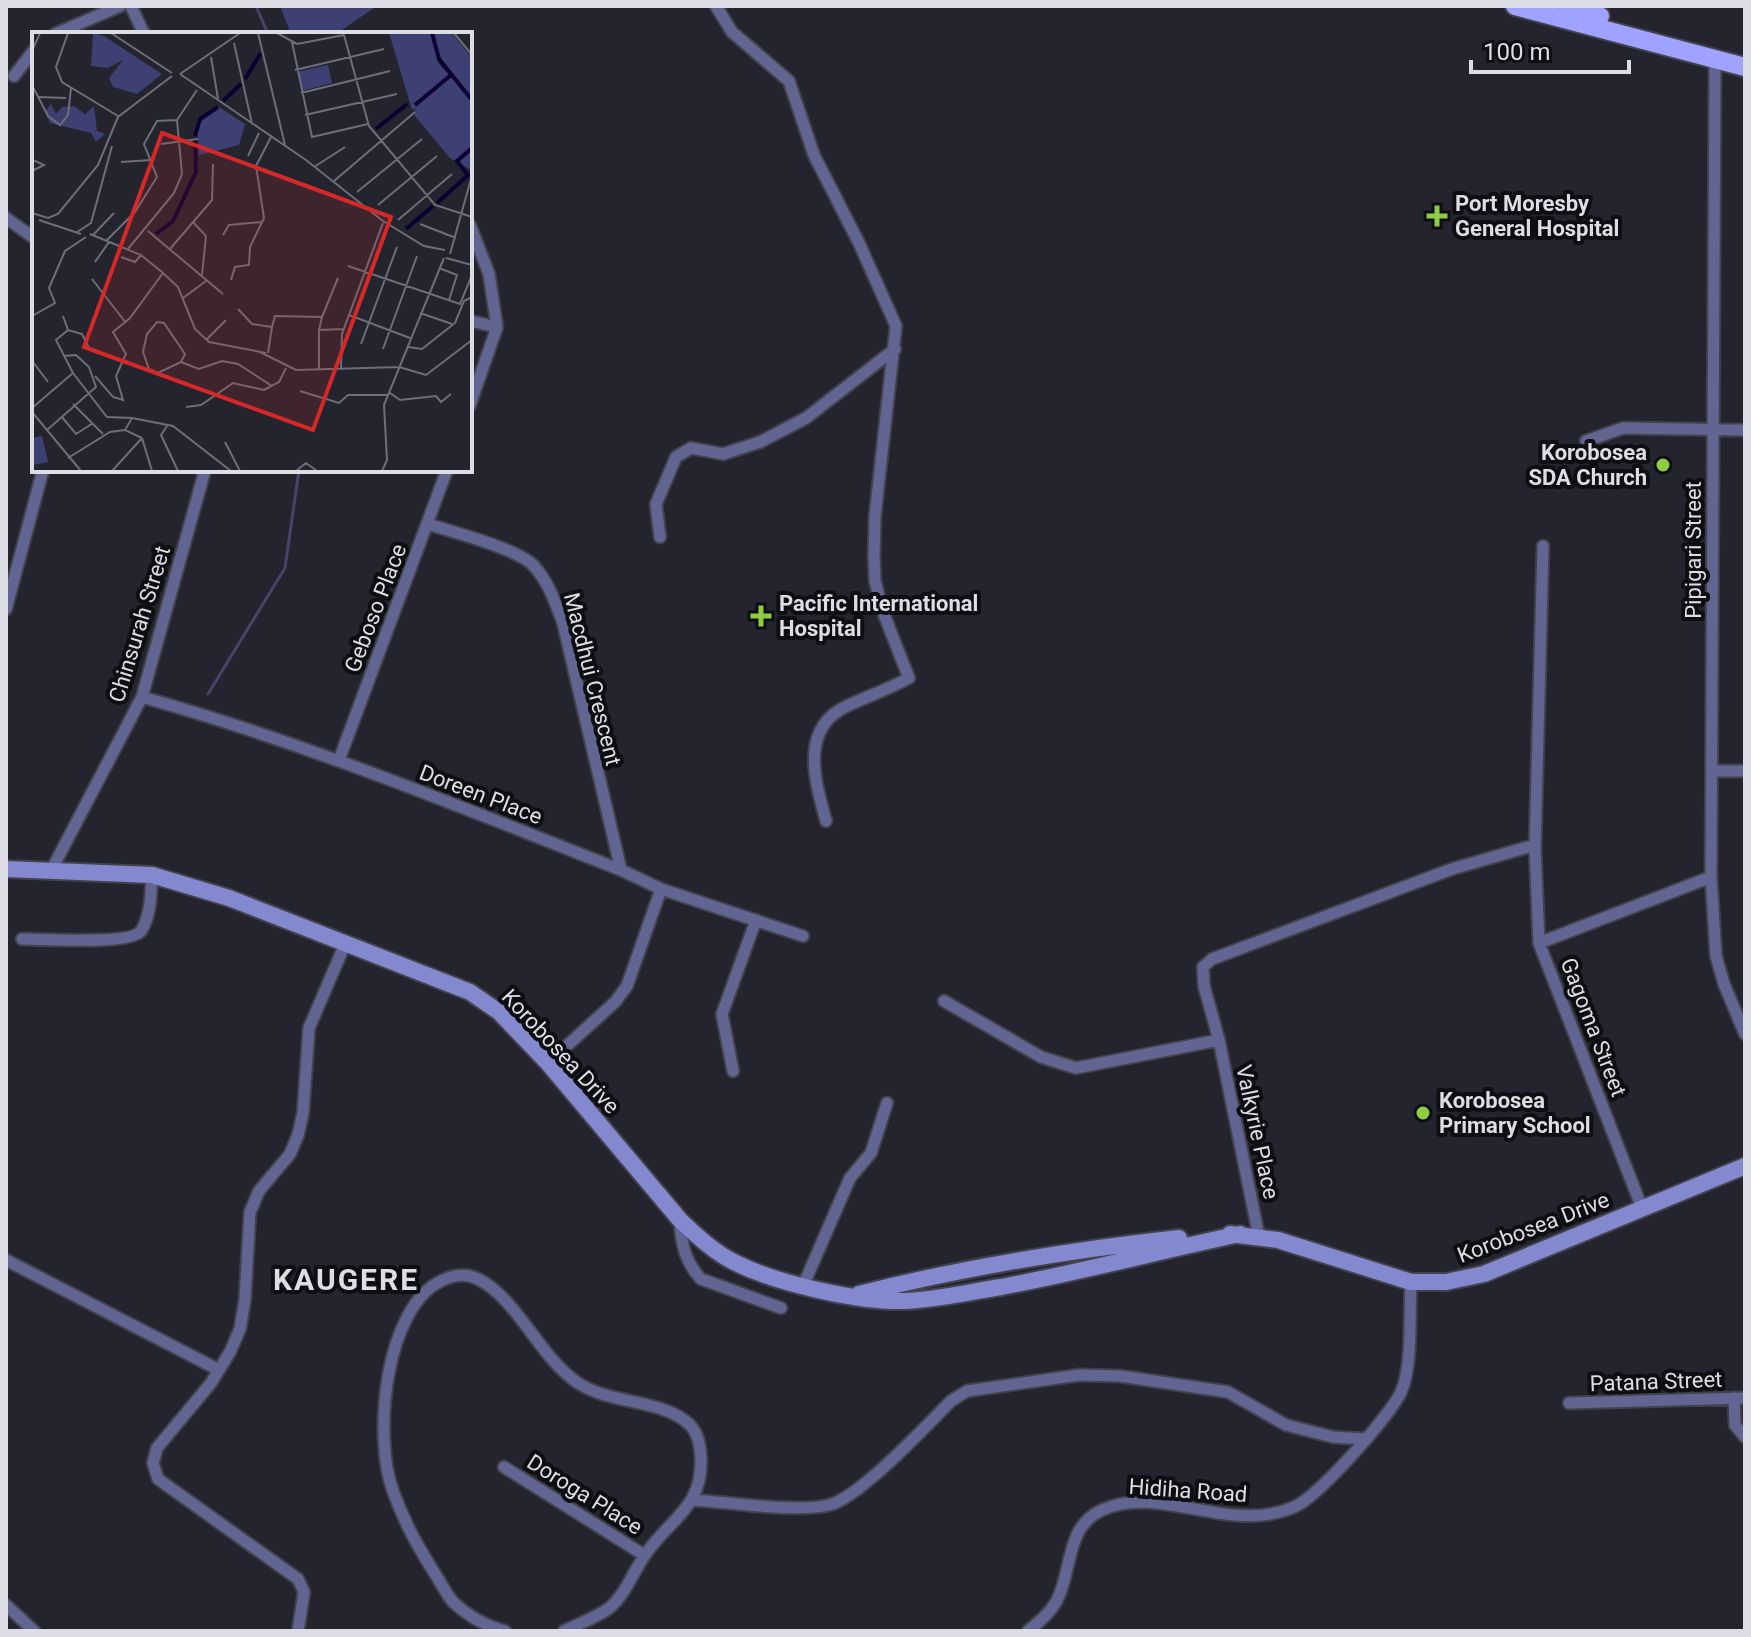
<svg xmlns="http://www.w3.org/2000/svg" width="1751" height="1637" font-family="Roboto,sans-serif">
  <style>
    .garden { fill: #3e3f73 }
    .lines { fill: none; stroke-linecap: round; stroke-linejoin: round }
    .stream { stroke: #494367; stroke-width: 3 }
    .minor-casing { stroke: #41424b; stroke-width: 15 }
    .secondary-casing { stroke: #41424b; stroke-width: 20 }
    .primary-casing { stroke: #41424b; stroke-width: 22 }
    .minor { stroke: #626591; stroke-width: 11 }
    .secondary { stroke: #8488cf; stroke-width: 16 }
    .primary { stroke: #9fa3ff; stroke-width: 18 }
    .poi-dot { fill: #8ecd42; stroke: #0d0e12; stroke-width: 3 }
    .labels { text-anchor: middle; stroke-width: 8; stroke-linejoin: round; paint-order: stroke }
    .poi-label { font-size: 22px; font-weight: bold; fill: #dddee5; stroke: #0d0e12; text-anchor: start }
    .street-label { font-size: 22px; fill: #dddee5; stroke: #0d0e12 }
    .district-label { font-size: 30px; font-weight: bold; letter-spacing: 2px; fill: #dddee5; stroke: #0d0e12 }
    .inset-river { fill: none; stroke: #0a0031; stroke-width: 4 }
    .inset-road { fill: none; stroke: #6d6e77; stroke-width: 2 }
    .view { fill: #d62828; fill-opacity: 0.15; stroke: #d62828; stroke-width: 4 }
    .inset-edge { fill: none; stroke: #dddee5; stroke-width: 4 }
  </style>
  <rect width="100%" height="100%" fill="#23242e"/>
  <!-- garden -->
  <path class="garden" d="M 280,6 L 377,6 L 336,34 L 291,34 Z"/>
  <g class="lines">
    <!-- stream -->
    <path class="stream" d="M 256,6 L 268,34
      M 208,694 L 285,568 L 299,470"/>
    <defs>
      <path id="minor" d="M 131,6 L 144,34
        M 716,6 L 732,32 L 789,81 L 814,155 L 859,243 L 896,326 L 875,516 L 874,556 L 875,581 L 883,612 L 909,678 C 889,689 868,696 847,706 C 799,728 815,781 826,821
        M 55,34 L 120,6
        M 1715,61 L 1711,877 L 1716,956 L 1724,984 L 1745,1034
        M 14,76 L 34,50
        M 6,218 L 34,238
        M 470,225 L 489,274 L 497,327 L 470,405
        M 470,321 L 497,327
        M 1586,441 L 1623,428 L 1745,430
        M 428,524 C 452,532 519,549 534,566 C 549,583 555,602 563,623 L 621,870
        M 660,537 L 656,504 L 676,457 L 691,448 L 723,454 L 760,442 L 806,418 L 895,349
        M 6,609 L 43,470
        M 142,697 C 306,743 463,808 621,870 L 661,889 L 803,936
        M 339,760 L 447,470
        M 1712,771 L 1745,771
        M 1535,848 L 1543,546
        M 52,869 L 142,697 L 205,470
        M 22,939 C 42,939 131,945 141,931 C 151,916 151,893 152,875
        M 944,1001 L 1041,1057 L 1076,1068 L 1219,1040 L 1259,1237
        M 1219,1040 L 1204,986 L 1203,967 L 1212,959 L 1452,869 L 1528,847 L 1535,848 L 1539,943
        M 548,1063 L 615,1002 L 627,986 L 661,889
        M 733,1071 L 722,1014 L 756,920
        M 1642,1208 L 1539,943 L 1711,877
        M 680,1220 C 681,1243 685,1262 701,1279 L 781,1308
        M 6,1260 L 219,1370
        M 803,1286 L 850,1178 L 871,1153 L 887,1103
        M 1734,1398 L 1735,1425 L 1745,1437
        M 1569,1403 L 1745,1398
        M 504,1467 L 644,1555
        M 693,1500 C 728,1502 797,1513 829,1505 C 859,1498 927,1425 951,1401 L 967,1391 L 1079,1375 L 1120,1376 L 1228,1392 L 1286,1425 L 1333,1437 L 1365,1439
        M 6,1605 L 34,1631
        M 298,1631 L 304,1592 L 298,1579 L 158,1479 L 153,1463 L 157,1448 L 211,1383 L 230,1352 L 240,1329 L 245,1299 L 250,1212 L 259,1191 L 290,1154 L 298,1135 L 303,1113 L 309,1028 L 346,942
        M 505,1631 C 486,1626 468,1616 453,1602 C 447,1595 442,1585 437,1577 C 418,1547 405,1524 393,1491 C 373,1438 384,1306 443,1280 C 454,1275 466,1273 478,1279 C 516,1297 540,1358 578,1383 C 611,1405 664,1399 690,1425 C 699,1435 700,1446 701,1459 C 702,1509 670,1518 645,1555 C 633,1572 625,1596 608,1609 C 595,1618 578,1624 564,1631
        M 1028,1631 C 1039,1622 1051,1612 1057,1600 C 1073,1569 1065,1527 1102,1510 C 1142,1491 1192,1512 1234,1515 C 1253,1517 1276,1515 1294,1507 C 1318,1497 1390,1416 1401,1392 C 1413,1366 1409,1312 1411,1282"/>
      <path id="secondary" d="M 6,869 L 152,875 L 229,898 L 470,992 L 499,1012 L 548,1063 L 680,1220 C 698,1237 716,1254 738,1264 C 779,1284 859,1302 904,1301 C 936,1300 969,1292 1001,1287 C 1081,1272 1160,1251 1240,1234
        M 1230,1234 L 1278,1240 L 1411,1282 L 1446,1282 L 1484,1274 L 1745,1166
        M 859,1294 C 964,1267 1072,1250 1179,1238"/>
      <path id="primary" d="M 1515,6 L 1745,67
        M 1568,6 L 1600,16"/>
    </defs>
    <!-- minor casing -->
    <use href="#minor" class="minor-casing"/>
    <!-- secondary casing -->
    <use href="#secondary" class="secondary-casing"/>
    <!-- primary casing -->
    <use href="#primary" class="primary-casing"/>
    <!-- minor -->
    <use href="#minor" class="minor"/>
    <!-- secondary -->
    <use href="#secondary" class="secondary"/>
    <!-- primary -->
    <use href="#primary" class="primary"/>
  </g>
  <!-- markers -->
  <g class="poi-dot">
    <path d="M1433 204h8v8h8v8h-8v8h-8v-8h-8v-8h8z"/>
    <circle cx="1663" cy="465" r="8"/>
    <path d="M757 604h8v8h8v8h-8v8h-8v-8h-8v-8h8z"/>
    <circle cx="1423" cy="1113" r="8"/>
  </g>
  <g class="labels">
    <!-- poi labels -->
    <g class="poi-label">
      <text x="1455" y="211">Port Moresby<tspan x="1455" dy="25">General Hospital</tspan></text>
      <text x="1647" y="460" text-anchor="end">Korobosea<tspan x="1647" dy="25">SDA Church</tspan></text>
      <text x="779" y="611">Pacific International<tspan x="779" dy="25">Hospital</tspan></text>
      <text x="1439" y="1108">Korobosea<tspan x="1439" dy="25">Primary School</tspan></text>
    </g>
    <!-- street labels -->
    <g class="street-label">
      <text transform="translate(1693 550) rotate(-90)" y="8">Pipigari Street</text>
      <text transform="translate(375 608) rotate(-69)" y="8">Geboso Place</text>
      <text transform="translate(139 624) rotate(-73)" y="8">Chinsurah Street</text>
      <text transform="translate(593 679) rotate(76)" y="8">Macdhui Crescent</text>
      <text transform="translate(481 794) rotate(21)" y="8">Doreen Place</text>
      <text transform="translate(1594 1027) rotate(69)" y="8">Gagoma Street</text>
      <text transform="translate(561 1051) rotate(47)" y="8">Korobosea Drive</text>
      <text transform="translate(1258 1132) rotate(78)" y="8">Valkyrie Place</text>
      <text transform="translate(1533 1227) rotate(-21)" y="8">Korobosea Drive</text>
      <text transform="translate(1656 1381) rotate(-2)" y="8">Patana Street</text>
      <text transform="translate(1188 1490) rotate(4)" y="8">Hidiha Road</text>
      <text transform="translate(585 1494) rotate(32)" y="8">Doroga Place</text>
    </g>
    <!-- district labels -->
    <g class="district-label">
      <text x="346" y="1290">KAUGERE</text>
    </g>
  </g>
  <!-- overview -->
  <g transform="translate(32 32)">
    <rect width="440" height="440" fill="#23242e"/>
    <path d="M 61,1 L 72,4 L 130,42 L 105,62 L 81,55 L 77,46 L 91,28 L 76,36 L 59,34 ZM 402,1 L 420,1 L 440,26 L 440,147 L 439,138 L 418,126 L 383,84 L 382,71 L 420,42 L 407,25 ZM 296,33 L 300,51 L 270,59 L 265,40 Z" fill="#3e3f73"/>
    <path d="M 19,72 L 24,82 L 30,75 L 42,74 L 53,82 L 62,74 L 65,99 L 73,102 L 64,110 L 59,101 L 18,91 L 13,80 Z" fill="#3e3f73"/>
    <path d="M 357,1 L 399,1 L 406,31 L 418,44 L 380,78 ZM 187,75 L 213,92 L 207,113 L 167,123 L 165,93 ZM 440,81 L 440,115 L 428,118 L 418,111 L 417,96 ZM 10,404 L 16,430 L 0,433 L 0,406 Z" fill="#3e3f73"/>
    <path class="inset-river" d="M 400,1 L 407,27 L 440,68M 213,47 L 229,21M 191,69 L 209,52M 383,73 L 419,43M 344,97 L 375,72M 163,104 L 168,87 L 186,75M 405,171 L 436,143 L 425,129 L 440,116M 374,197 L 401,174M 124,202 L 141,189 L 164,140 L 163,108"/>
    <path class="inset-road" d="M 36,1 L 24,35 L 30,50 L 86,84M 79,1 L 140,41M 226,1 L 253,113M 245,1 L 265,12 L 312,3M 422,1 L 440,23M 312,3 L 337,94 L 403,173 L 440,185M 260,10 L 280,105 L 336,92M 202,11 L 220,92M 179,25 L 186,67M 263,38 L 352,17M 148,42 L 274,128 L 351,189 L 392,214 L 413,218M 148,42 L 208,1M 0,44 L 0,19 L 8,1M 0,53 L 16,84 L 28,93 L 36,83 L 39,56M 269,61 L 358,39M 7,65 L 34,66M 273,83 L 365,62M 129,112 L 166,107M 0,117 L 1,128 L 12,133 L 0,139M 216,124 L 227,101M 89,130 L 120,128M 282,135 L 313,115M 302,149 L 383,80M 325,160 L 390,107M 346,173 L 405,124M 0,181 L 16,186 L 26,182 L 66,133 L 86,85 L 140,44M 7,188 L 49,202M 366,188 L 420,142M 161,190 L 174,204 L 170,243M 388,192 L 424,206M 116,199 L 191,262M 45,200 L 59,191 L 80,114M 58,202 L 109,223 L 131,241 L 146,255 L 163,297 L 177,310 L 234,321M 61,203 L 82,181M 191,203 L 197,193 L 230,190M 75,208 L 103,180 L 125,145 L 112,112 L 125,89 L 145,88M 96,217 L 142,161 L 150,142 L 145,88 L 165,58M 138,217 L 180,168 L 181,132M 418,222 L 439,147M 89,225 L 103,230 L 109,223M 414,226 L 440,233M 63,230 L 77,210M 316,234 L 428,272 L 440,243M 407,236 L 425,243 L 417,268M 60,247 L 94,291M 199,248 L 203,235 L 217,233 L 218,215 L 232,186 L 224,134 L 239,105M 151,266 L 174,249M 206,277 L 220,292 L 240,295 L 236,321M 388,281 L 420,292M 317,283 L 378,306M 0,284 L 23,271 L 17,256 L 33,219 L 54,205M 31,284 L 36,298 L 50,302 L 58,318M 290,285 L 306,246M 125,290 L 132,291 L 153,322 L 149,330 L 126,341 L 117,337 L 111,320 L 115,302 ZM 240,295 L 243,284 L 290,285 L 287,298M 36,298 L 24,308 L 41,341 L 75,385 L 100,386 L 93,398M 175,307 L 194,288M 329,312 L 365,215M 376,315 L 390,317 L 423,291 L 432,269 L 440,265M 351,317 L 385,224M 228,320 L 264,338 L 367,335M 1,330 L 16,350M 149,330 L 167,337 L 190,329 L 206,332 L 240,354M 367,335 L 394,343 L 440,308M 309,336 L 310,302 L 351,191M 287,337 L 287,298 L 312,297M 63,344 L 81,365 L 91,368 L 84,344 L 94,322 L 81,300 L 98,286 L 131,241M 268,359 L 307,371 L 316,363 L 355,363M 358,361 L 368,368 L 404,364 L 409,370 L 419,362M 41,372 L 71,402M 154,375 L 169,373 L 201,351 L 232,358 L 247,350 L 254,336M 0,376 L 41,341M 0,380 L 49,439M 30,385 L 44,402 L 61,391M 100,386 L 141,394 L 199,439M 135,394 L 129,403 L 146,439M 15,398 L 64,355 L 57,335 L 44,323 L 32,324M 110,406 L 120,439M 193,410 L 208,439M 36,426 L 78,400 L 93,398 L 110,406M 80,439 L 110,406M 264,439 L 274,431 L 285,439M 350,439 L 355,428 L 352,373 L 412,226"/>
    <path class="view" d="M 130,101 L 359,185 L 281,398 L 52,315 Z"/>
    <rect width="440" height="440" class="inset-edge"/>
  </g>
  <!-- border -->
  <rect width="1751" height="1637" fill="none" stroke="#dddee5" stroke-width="16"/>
  <!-- scale -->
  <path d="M1471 60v12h158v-12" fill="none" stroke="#dddee5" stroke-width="4"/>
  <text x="1483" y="60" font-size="24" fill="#dddee5" stroke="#0d0e12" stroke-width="6" paint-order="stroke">100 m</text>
</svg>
